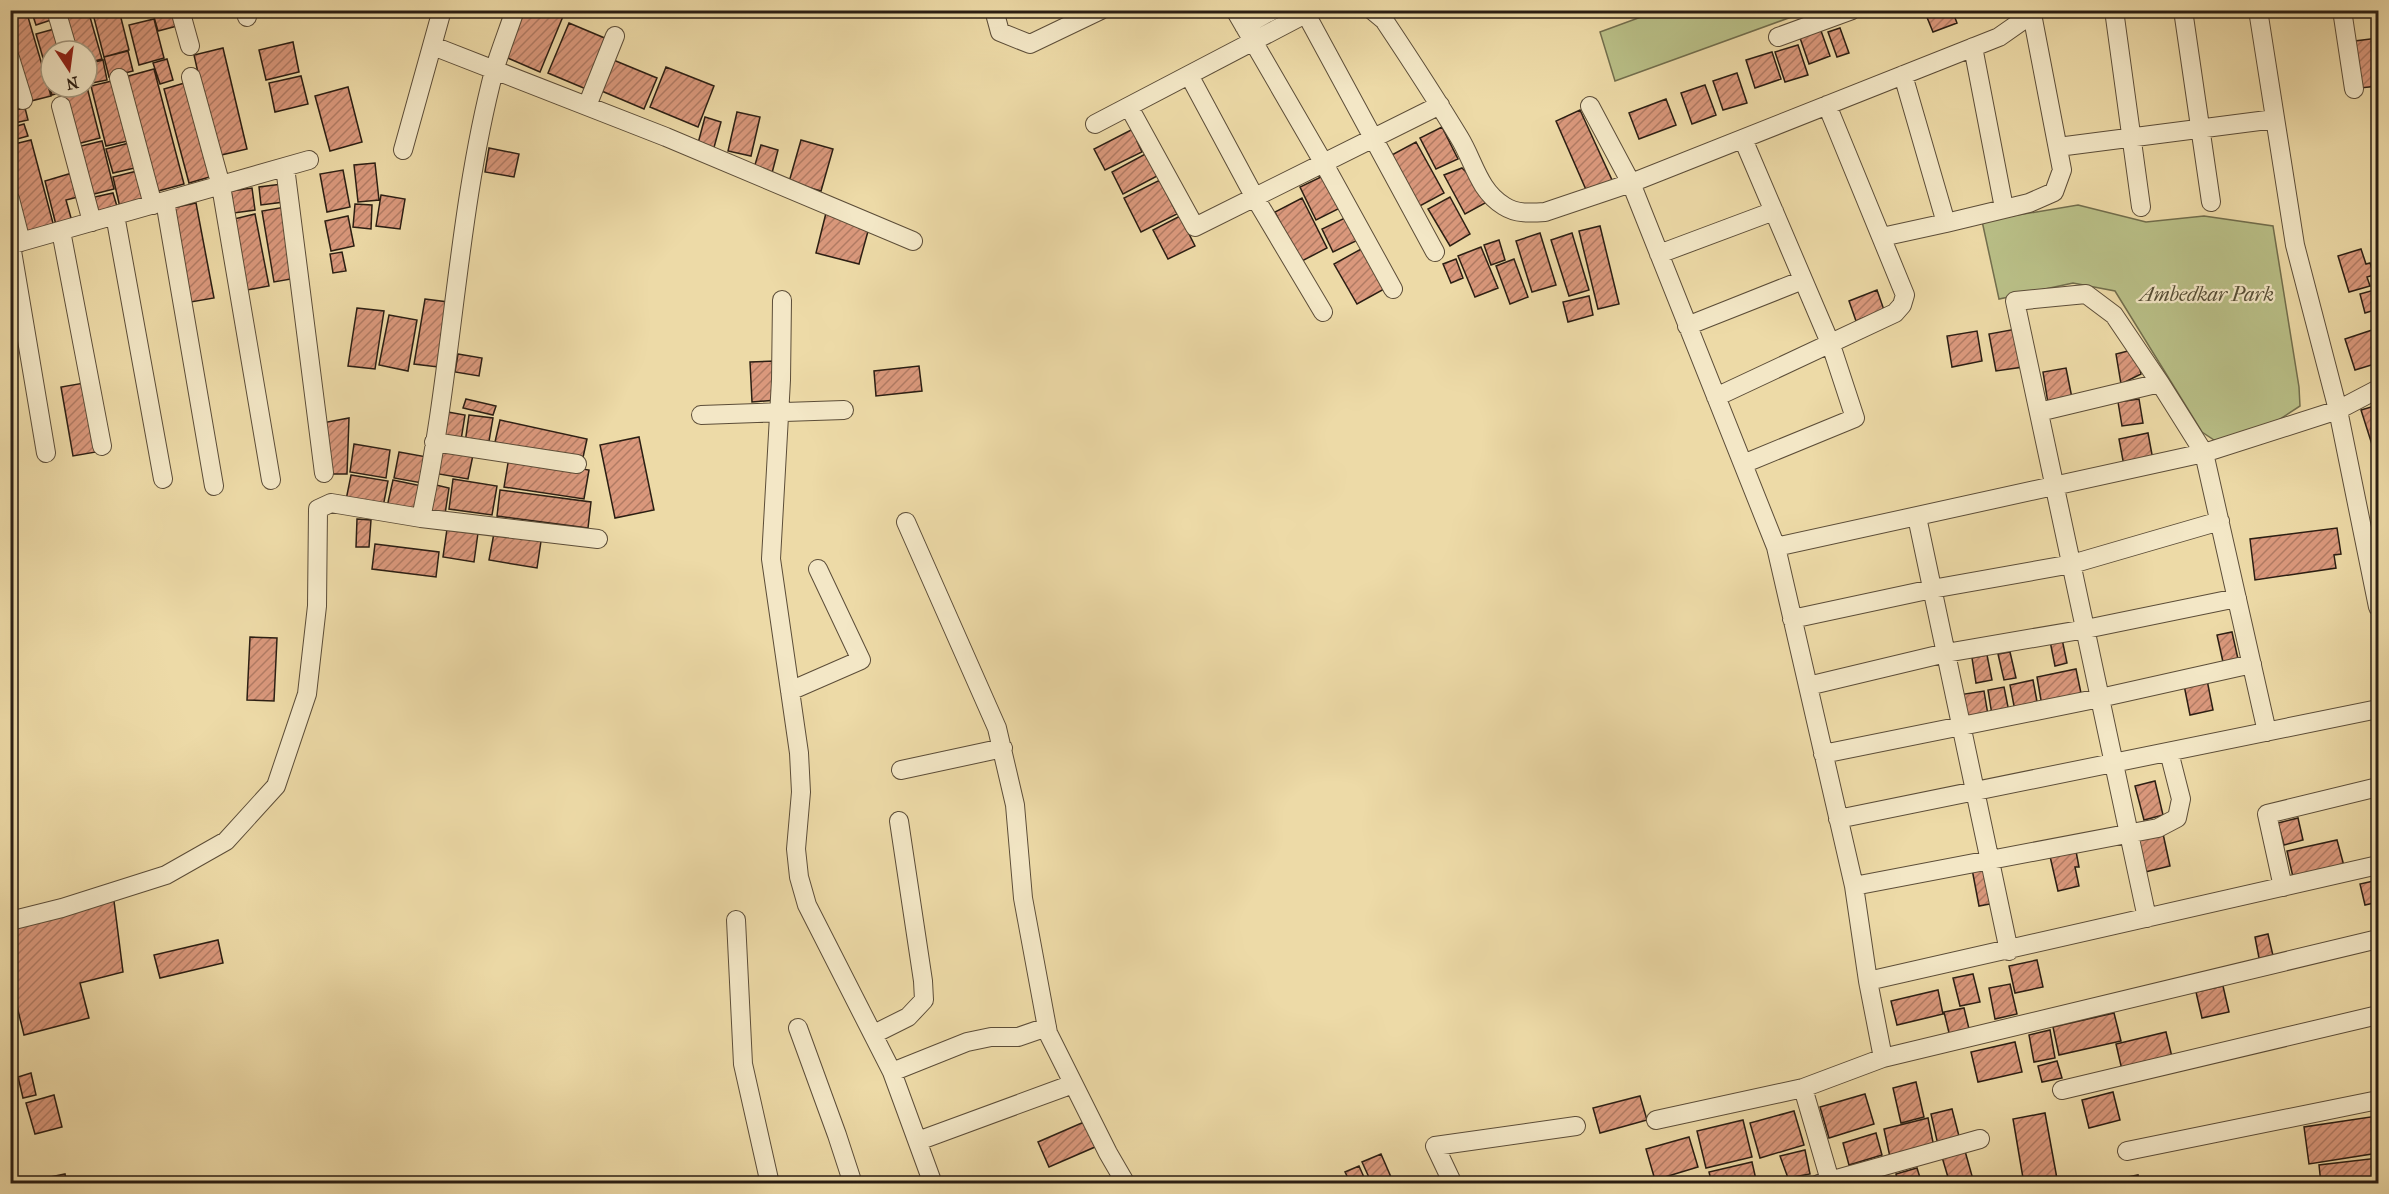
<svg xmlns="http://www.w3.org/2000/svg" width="2389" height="1194" font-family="'IM FELL French Canon',serif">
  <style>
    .green { fill: #b9bf87; stroke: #726e4d; stroke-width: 1.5 }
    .building { fill: url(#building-hatch); stroke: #2b1e13; stroke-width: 1.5 }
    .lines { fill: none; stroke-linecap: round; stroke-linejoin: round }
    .minor-casing { stroke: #5c4d38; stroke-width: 20 }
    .minor { stroke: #f3e7c6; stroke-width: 18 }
    .labels { text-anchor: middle; stroke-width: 4.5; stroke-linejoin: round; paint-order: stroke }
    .park-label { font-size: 20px; font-style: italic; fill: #564e36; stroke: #f3e7c6 }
  </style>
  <defs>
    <pattern id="building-hatch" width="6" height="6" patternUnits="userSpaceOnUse" patternTransform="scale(1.5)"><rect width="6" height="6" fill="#da987c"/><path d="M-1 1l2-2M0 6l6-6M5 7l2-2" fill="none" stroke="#b17b64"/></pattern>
  </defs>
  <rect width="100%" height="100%" fill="#eddaa7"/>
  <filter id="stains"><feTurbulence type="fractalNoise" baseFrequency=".00333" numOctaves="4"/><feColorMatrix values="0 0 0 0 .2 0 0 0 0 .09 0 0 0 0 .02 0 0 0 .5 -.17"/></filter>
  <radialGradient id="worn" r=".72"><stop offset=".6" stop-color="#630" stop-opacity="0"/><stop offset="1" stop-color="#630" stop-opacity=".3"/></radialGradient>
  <!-- green -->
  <path class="green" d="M 1660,10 L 1808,10 L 1808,11 L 1615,81 L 1600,32 Z
    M 2078,205 L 2146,222 L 2204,216 L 2273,226 L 2299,387 L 2300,406 L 2268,427 L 2229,439 L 2214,440 L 2202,432 L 2115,291 L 2073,283 L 1999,299 L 1982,221 Z"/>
  <!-- building -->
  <path class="building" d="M 10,10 L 26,10 L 51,96 L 27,102 L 10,43 Z
    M 31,10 L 54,10 L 57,18 L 36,25 Z
    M 63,10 L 88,10 L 102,59 L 87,63 L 87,51 L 74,51 Z
    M 92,10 L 119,10 L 129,50 L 104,57 Z
    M 152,10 L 177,10 L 181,25 L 158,31 Z
    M 522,10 L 554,10 L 564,14 L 540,72 L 503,56 Z
    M 1924,10 L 1952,10 L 1957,23 L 1933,32 Z
    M 154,19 L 164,58 L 139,65 L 129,25 Z
    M 569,23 L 607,39 L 586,89 L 548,73 Z
    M 58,28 L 65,51 L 51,51 L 51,55 L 43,58 L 36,34 Z
    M 1820,28 L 1830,56 L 1809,64 L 1799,35 Z
    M 1840,28 L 1849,53 L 1837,57 L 1828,32 Z
    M 2378,38 L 2378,86 L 2360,88 L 2355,41 Z
    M 293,42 L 299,72 L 266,80 L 259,50 Z
    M 1798,45 L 1808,75 L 1785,82 L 1775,52 Z
    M 223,48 L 247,149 L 217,156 L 194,55 Z
    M 128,51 L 133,71 L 109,77 L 104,57 Z
    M 1772,52 L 1781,79 L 1755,88 L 1746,60 Z
    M 167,59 L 173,80 L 160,84 L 153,63 Z
    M 611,59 L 657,78 L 644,109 L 597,89 Z
    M 103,60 L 107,80 L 87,84 L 87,64 Z
    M 51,64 L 51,87 L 74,88 L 52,95 L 44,65 Z
    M 666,67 L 714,86 L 698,127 L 650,107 Z
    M 154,69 L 184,184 L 151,193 L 121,78 Z
    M 1737,73 L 1747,103 L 1723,110 L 1713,81 Z
    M 301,76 L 308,104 L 275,112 L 269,83 Z
    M 116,80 L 132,140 L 106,146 L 91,86 Z
    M 188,82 L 213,176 L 189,183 L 164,89 Z
    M 1705,85 L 1716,115 L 1692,124 L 1681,93 Z
    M 87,87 L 100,138 L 77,144 L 64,93 Z
    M 348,87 L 362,142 L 330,151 L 315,96 Z
    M 1666,99 L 1676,125 L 1639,139 L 1629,113 Z
    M 25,108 L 28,120 L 10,124 L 10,111 Z
    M 1580,110 L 1612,180 L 1587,192 L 1556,121 Z
    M 737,112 L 760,117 L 751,156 L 728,151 Z
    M 705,117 L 721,122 L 713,151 L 697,147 Z
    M 24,124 L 28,136 L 10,141 L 10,128 Z
    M 1442,127 L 1458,159 L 1436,169 L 1420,138 Z
    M 1135,128 L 1141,138 L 1137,141 L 1142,152 L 1105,170 L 1094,149 Z
    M 31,140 L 54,227 L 24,235 L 10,186 L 10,145 Z
    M 801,140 L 833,149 L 821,191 L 789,182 Z
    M 102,141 L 114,189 L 90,195 L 77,147 Z
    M 133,142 L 139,167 L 113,173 L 106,149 Z
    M 1416,142 L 1444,193 L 1416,208 L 1388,157 Z
    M 761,145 L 778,150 L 772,173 L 754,168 Z
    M 489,148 L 519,154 L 514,177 L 485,172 Z
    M 1149,152 L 1161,174 L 1123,194 L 1112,172 Z
    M 375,163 L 379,200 L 358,202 L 354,165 Z
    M 1462,168 L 1478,184 L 1487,202 L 1465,214 L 1444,175 Z
    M 141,170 L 150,204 L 121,212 L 113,177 Z
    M 343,170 L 350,207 L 327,212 L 320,174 Z
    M 72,173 L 78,197 L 66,200 L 73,225 L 57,229 L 45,181 Z
    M 1325,175 L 1340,208 L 1316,220 L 1300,187 Z
    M 1160,180 L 1177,214 L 1141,232 L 1124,198 Z
    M 282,184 L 284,202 L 261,205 L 259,187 Z
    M 252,188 L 255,210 L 234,213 L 231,191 Z
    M 113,193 L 119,213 L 96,219 L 90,198 Z
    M 381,195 L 405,199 L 400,229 L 376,226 Z
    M 1450,197 L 1470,234 L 1450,246 L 1428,209 Z
    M 1302,198 L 1327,248 L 1300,262 L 1275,212 Z
    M 196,203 L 214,298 L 191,302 L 172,208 Z
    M 355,204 L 372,205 L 371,229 L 353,227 Z
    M 285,207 L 297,278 L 274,282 L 262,211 Z
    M 826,213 L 870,224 L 859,264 L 816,253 Z
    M 255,214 L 269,286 L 247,290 L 234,219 Z
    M 348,216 L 354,246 L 331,251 L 325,221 Z
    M 1180,216 L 1195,246 L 1168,259 L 1153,230 Z
    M 1347,217 L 1358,240 L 1333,252 L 1322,229 Z
    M 1600,226 L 1619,304 L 1598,309 L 1579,231 Z
    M 1540,233 L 1556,285 L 1532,292 L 1516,241 Z
    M 1572,233 L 1589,290 L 1569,296 L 1551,240 Z
    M 1499,240 L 1505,260 L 1491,265 L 1484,245 Z
    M 1481,247 L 1498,288 L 1475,297 L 1458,256 Z
    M 1363,248 L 1386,288 L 1357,304 L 1334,264 Z
    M 2361,249 L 2366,264 L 2370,263 L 2374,275 L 2367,277 L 2370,286 L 2349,292 L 2338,256 Z
    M 342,252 L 346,271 L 333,273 L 330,254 Z
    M 1456,259 L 1463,278 L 1451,283 L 1443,264 Z
    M 1514,259 L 1528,297 L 1510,304 L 1496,266 Z
    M 2378,289 L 2378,309 L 2365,313 L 2360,294 Z
    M 1877,290 L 1884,310 L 1856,321 L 1849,301 Z
    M 1589,296 L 1593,315 L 1568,322 L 1563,302 Z
    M 425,299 L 448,302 L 438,367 L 414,364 Z
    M 357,308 L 384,311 L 375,369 L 348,366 Z
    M 389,315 L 417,320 L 408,371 L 379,365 Z
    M 2016,329 L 2023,367 L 1996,371 L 1989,334 Z
    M 2375,329 L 2378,340 L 2378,363 L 2355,370 L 2345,339 Z
    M 1977,331 L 1982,361 L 1952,367 L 1947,336 Z
    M 2136,349 L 2141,374 L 2121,384 L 2116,354 Z
    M 458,354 L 482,358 L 479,376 L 455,372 Z
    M 775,361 L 777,400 L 752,402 L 750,362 Z
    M 919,366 L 922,391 L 876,396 L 874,371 Z
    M 2066,368 L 2072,398 L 2048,403 L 2043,372 Z
    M 84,383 L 96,452 L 73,456 L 61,387 Z
    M 466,399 L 496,406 L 493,415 L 463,408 Z
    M 2139,399 L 2143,423 L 2122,426 L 2118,402 Z
    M 2378,405 L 2378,453 L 2375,454 L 2361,410 Z
    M 448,412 L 465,415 L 461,440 L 443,438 Z
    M 469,415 L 493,418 L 488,447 L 465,443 Z
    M 349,418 L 347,474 L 328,474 L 322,423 Z
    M 500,420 L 587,439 L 582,462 L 495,442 Z
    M 10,427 L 17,465 L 10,467 Z
    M 2148,433 L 2153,460 L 2124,466 L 2119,439 Z
    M 639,437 L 654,510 L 615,518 L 600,445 Z
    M 354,444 L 390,450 L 386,478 L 350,472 Z
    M 437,449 L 473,455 L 468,479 L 433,473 Z
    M 399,452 L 427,457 L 422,483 L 394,478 Z
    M 509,457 L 589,470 L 584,499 L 504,487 Z
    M 351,475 L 388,481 L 383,507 L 346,500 Z
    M 453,479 L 497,486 L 492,515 L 449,509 Z
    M 393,480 L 422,486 L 416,512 L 387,507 Z
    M 436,485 L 449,488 L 445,514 L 431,512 Z
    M 500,490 L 591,502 L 588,528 L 497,516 Z
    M 357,519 L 371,520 L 369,547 L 356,547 Z
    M 2337,528 L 2341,554 L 2334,555 L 2336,568 L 2255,580 L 2250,539 Z
    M 447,529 L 478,533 L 474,562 L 443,557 Z
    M 494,533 L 541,541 L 537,568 L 489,560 Z
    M 375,544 L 439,552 L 436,577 L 372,569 Z
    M 2232,632 L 2238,659 L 2223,662 L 2217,635 Z
    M 250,637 L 277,638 L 274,701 L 247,700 Z
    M 2062,639 L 2067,663 L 2055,666 L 2050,641 Z
    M 2010,652 L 2016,678 L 2004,680 L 1998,654 Z
    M 1987,655 L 1992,680 L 1976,683 L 1972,658 Z
    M 2076,669 L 2082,698 L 2042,706 L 2037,677 Z
    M 2033,680 L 2038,707 L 2015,711 L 2010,685 Z
    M 2207,680 L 2213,710 L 2190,715 L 2184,685 Z
    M 2004,687 L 2009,712 L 1992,715 L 1988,690 Z
    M 1984,691 L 1988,715 L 1963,720 L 1958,695 Z
    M 2155,781 L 2163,815 L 2144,820 L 2135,786 Z
    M 2298,818 L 2303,840 L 2284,845 L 2278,823 Z
    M 2162,829 L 2170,866 L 2145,872 L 2136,835 Z
    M 2337,840 L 2344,866 L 2293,877 L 2287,851 Z
    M 2075,846 L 2079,867 L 2075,867 L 2079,886 L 2058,891 L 2049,852 Z
    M 1988,866 L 1995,903 L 1979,906 L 1972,869 Z
    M 2378,880 L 2378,902 L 2365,905 L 2360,884 Z
    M 114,901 L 123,972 L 80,983 L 89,1018 L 24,1035 L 14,994 L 10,995 L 10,926 Z
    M 2268,934 L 2274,960 L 2260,963 L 2255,937 Z
    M 218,940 L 223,963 L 160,978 L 154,955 Z
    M 2037,960 L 2043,987 L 2015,993 L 2009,966 Z
    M 1973,974 L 1980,1002 L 1960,1006 L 1953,978 Z
    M 2010,984 L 2017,1014 L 1995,1019 L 1989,988 Z
    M 2223,986 L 2229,1012 L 2202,1018 L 2196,992 Z
    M 1938,990 L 1943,1014 L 1897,1025 L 1891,1001 Z
    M 1964,1008 L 1970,1033 L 1950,1037 L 1944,1012 Z
    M 2114,1013 L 2121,1041 L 2059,1055 L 2053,1027 Z
    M 2050,1030 L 2055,1058 L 2034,1062 L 2029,1035 Z
    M 2166,1032 L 2172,1057 L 2122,1070 L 2116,1044 Z
    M 2015,1042 L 2022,1072 L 1978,1082 L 1971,1052 Z
    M 2057,1061 L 2062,1078 L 2042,1082 L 2038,1066 Z
    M 31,1073 L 36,1095 L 23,1098 L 18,1077 Z
    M 1916,1082 L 1924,1117 L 1901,1123 L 1893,1088 Z
    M 2113,1092 L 2120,1120 L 2089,1128 L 2082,1100 Z
    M 1865,1094 L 1874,1124 L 1829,1138 L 1820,1107 Z
    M 54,1095 L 62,1127 L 35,1134 L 26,1103 Z
    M 1640,1096 L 1647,1120 L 1600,1133 L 1593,1108 Z
    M 1952,1109 L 1960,1140 L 1938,1145 L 1931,1114 Z
    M 1794,1111 L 1804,1145 L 1760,1158 L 1750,1123 Z
    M 2045,1113 L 2058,1184 L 2024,1184 L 2013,1119 Z
    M 2377,1116 L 2378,1153 L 2309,1164 L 2304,1127 Z
    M 1928,1118 L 1934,1147 L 1890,1157 L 1884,1129 Z
    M 1743,1120 L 1752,1157 L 1706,1168 L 1697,1131 Z
    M 1084,1122 L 1095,1147 L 1049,1167 L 1038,1142 Z
    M 1876,1133 L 1882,1155 L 1849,1165 L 1843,1143 Z
    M 1689,1137 L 1698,1167 L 1655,1180 L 1646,1149 Z
    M 1805,1150 L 1810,1174 L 1788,1178 L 1780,1156 Z
    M 1965,1151 L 1974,1183 L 1950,1184 L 1942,1157 Z
    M 1381,1154 L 1394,1184 L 1372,1184 L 1362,1162 Z
    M 2378,1158 L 2378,1184 L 2321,1184 L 2319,1165 Z
    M 1752,1162 L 1757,1184 L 1712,1184 L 1709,1172 Z
    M 1359,1166 L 1367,1184 L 1351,1184 L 1345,1172 Z
    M 1917,1168 L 1922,1184 L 1898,1184 L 1896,1174 Z
    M 65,1174 L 67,1184 L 32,1184 L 31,1181 Z
    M 2138,1175 L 2140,1184 L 2105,1184 L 2104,1182 Z"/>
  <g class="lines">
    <defs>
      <path id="minor" d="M 56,10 L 68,51
        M 180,10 L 190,46
        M 245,10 L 247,17
        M 994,10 L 1000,32 L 1030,44 L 1101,10
        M 1235,10 L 1323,162 L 1393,289
        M 1372,10 L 1384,20 C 1410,59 1435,97 1459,137 C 1474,161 1478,190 1504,206 C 1516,214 1531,213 1545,212 L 1631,183 L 1999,37 L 2032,14 L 2062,170 L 2054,192 L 2029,203 L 1946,223
        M 2114,10 L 2141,207
        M 2183,10 L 2211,202
        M 2258,10 L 2295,245 L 2338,410 L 2378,607
        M 2342,10 L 2354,89
        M 1306,14 L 1435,252
        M 1244,26 L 1273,10
        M 1778,37 L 1852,10
        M 433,46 L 666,137 L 913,241
        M 1973,47 L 2004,208
        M 10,58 L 23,100
        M 1189,75 L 1254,196 L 1323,312
        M 191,77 L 221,186 L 271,480
        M 119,78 L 153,205
        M 61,106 L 92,222
        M 587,106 L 615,36
        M 1590,106 L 1631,183 L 1776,547 L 1854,886 L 1868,981 L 1883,1058
        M 1129,107 L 1195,227 L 1440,105
        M 1095,124 L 1313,10
        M 2058,147 L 2275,119
        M 403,150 L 442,10
        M 285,167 L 324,473
        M 10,199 L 21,242
        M 165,201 L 214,486
        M 115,215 L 163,479
        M 61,231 L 102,446
        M 1882,237 L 1946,223 L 1903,75
        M 10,245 L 309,160
        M 11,245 L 46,453
        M 1659,254 L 1774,211
        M 782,300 L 781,380 L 771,559 L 799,753 L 801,792 L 796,849 L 799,877 L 807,905 L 892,1072 L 933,1184
        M 1687,326 L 1803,280
        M 1716,397 L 1895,313 L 1902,305 L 1905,295 L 1827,105
        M 2039,412 L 2160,383 L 2204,453 L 2267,732
        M 701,415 L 844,410
        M 434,442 L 577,464
        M 1743,464 L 1855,418 L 1831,345 L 1743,139
        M 1917,517 L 2009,951
        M 421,518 L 598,539
        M 906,522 L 997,728 L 1015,805 L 1023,898 L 1048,1033 L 1108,1153 L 1126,1184
        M 1776,547 L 2204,453 L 2338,410 L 2378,389
        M 1792,619 L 1932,589 L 2072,564 L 2220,521
        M 1808,686 L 1946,653 L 2086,629 L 2237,598
        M 790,691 L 861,660 L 818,569
        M 1823,754 L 2100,698 L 2252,664
        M 901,770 L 1003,748
        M 1838,819 L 2378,709
        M 1854,886 L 2158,828 L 2177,818 L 2181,799 L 2169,752
        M 2283,887 L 2267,814 L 2378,787
        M 2147,918 L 2015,301 L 2086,294 L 2114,315 L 2160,383
        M 736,920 L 743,1064 L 770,1184
        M 10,921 L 62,908 L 166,875 L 226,841 L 276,786 L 307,694 L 317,606 L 318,509 L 331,503 L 421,518 C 453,371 456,217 494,71 C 500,51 508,31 515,10
        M 1868,981 L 2378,865
        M 798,1028 L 837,1135 L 853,1184
        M 874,1034 L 908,1017 L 924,1000 L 923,981 L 899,821
        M 892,1072 L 967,1042 L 991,1037 L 1018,1037 L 1047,1027
        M 1803,1088 L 1831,1184
        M 2062,1090 L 2378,1015
        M 1656,1120 L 1803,1088 L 1883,1058 L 2378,939
        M 918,1141 L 1073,1084
        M 2127,1151 L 2378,1100
        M 1453,1184 L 1435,1146 L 1576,1126
        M 1819,1184 L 1980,1139"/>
    </defs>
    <!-- minor casing -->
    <use href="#minor" class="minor-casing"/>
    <!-- minor -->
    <use href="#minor" class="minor"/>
  </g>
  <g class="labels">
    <!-- park labels -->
    <g class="park-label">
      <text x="2207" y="301">Ambedkar Park</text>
    </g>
  </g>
  <!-- margin -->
  <rect width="2389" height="1194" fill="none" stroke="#eddaa7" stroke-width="36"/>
  <rect x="12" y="12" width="2365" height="1170" fill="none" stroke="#2b1e13" stroke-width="3"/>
  <rect x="18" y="18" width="2353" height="1158" fill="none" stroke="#2b1e13" stroke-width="1.5"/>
  <!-- north arrow -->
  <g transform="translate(69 69) rotate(167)"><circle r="28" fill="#f3e7c6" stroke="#a3977e" stroke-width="1.5"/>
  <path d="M0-4.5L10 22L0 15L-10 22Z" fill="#8f2418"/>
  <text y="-9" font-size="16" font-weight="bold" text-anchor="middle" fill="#2b1e13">N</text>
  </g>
  <rect width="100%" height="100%" filter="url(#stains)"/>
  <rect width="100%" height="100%" fill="url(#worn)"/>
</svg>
